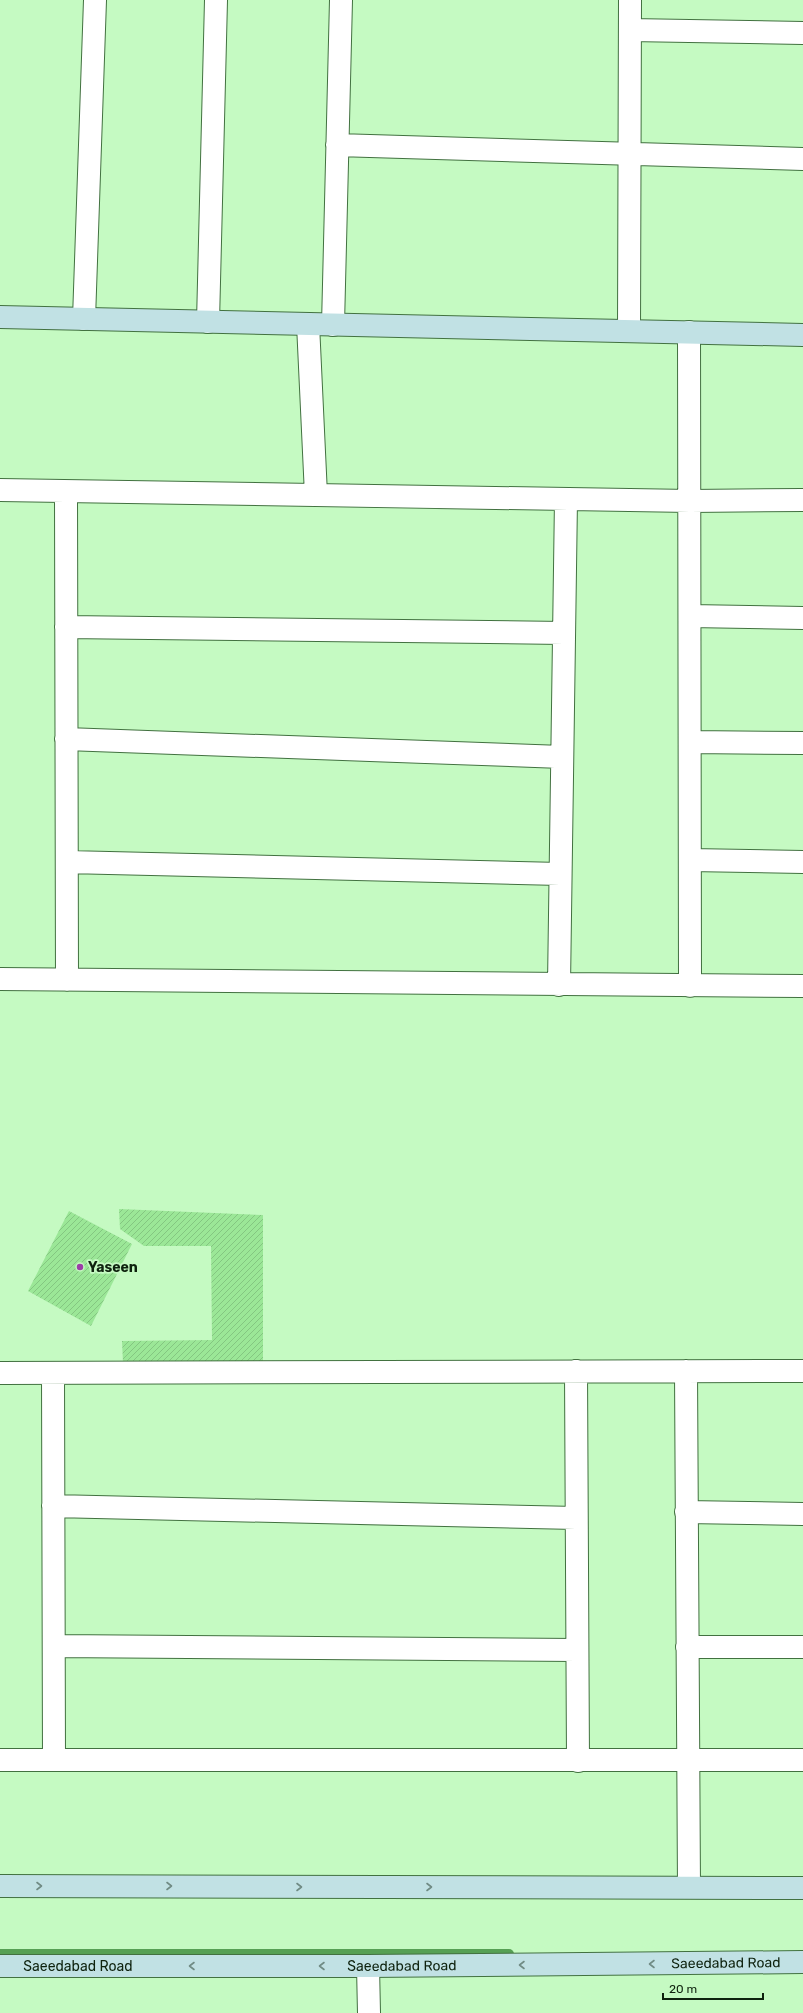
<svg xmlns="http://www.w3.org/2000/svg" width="803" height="2013" font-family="Rubik,sans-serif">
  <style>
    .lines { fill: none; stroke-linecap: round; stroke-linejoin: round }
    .stream { stroke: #56a054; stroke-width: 10 }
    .building { fill: url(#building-hatch) }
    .street-casing { stroke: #427140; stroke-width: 24 }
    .secondary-casing { stroke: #427140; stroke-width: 24 }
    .street { stroke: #fff; stroke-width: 22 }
    .secondary { stroke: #c1e1e4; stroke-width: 22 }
    .oneway { stroke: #708b84 }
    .poi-dot { fill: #9b3ea7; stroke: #c5fac2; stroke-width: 1.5 }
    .labels { text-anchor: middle; stroke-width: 3.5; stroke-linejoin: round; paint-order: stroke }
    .poi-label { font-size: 14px; font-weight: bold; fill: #0e220e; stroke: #c5fac2; text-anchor: start }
    .street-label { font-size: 14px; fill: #0e220e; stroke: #c5fac2 }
  </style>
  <defs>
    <pattern id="building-hatch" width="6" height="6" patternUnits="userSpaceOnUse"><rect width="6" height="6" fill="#9be797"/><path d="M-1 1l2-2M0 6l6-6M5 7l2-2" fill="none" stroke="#84c681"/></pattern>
  </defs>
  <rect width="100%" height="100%" fill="#c5fac2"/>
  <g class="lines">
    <!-- stream -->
    <path class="stream" d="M 0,1954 L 509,1954"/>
  </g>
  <!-- building -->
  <path class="building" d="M 119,1209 L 263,1215 L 263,1362 L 123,1363 L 122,1341 L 212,1340 L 211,1246 L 144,1246 L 120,1229 Z
    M 69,1211 L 132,1244 L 91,1326 L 28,1291 Z"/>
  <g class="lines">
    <defs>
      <path id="street" d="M 630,30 L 803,33
        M 337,145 L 803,159
        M 84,319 L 95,0
        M 208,322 L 216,0
        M 308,324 L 316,495
        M 333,325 L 341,0
        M 629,331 L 630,0
        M 689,332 L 690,986
        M 0,490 L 690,501 L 803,500
        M 66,492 L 67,980
        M 690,616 L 803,618
        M 66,627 L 564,633
        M 66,739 L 562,757
        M 690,742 L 803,743
        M 690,860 L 803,862
        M 67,862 L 560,874
        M 0,979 L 803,986
        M 559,985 L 566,499
        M 576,1371 L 578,1761
        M 686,1371 L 689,1887
        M 0,1373 L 803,1371
        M 53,1373 L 54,1760
        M 53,1506 L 576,1518
        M 686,1512 L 803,1514
        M 54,1646 L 577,1650
        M 687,1647 L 803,1647
        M 0,1760 L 803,1760
        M 368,1966 L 369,2013"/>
      <g id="secondary">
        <path d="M 0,317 L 803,335"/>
        <path d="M 0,1886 L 803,1888"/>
        <path id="s1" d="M 0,1966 L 368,1966 L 803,1962"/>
      </g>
    </defs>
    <!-- street casing -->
    <use href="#street" class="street-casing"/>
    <!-- secondary casing -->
    <use href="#secondary" class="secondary-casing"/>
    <!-- street -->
    <use href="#street" class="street"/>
    <!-- secondary -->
    <use href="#secondary" class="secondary"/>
  </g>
  <!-- one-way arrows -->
  <defs><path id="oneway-chevron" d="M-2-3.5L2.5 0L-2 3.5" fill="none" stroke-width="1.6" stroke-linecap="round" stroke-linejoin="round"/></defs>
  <g class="oneway">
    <use href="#oneway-chevron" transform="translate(39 1886)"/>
    <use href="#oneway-chevron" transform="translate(169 1886)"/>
    <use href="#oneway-chevron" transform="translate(299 1887)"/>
    <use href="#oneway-chevron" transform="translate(429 1887)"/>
    <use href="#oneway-chevron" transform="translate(652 1964) rotate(180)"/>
    <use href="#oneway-chevron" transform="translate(522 1965) rotate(180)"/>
    <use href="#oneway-chevron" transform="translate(192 1966) rotate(180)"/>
    <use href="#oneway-chevron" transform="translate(322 1966) rotate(180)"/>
  </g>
  <!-- markers -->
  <circle class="poi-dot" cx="80" cy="1267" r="4"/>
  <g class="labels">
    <!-- poi labels -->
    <g class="poi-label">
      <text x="88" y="1272">Yaseen</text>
    </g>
    <!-- street labels -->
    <g class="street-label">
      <text dy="5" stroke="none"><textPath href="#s1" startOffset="726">Saeedabad Road</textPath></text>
      <text dy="5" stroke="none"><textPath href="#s1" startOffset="78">Saeedabad Road</textPath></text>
      <text dy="5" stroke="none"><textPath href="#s1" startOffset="402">Saeedabad Road</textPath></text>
    </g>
  </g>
  <!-- scale -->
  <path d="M663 1993v6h100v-6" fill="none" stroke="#0e220e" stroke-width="2"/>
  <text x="669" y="1993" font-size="12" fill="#0e220e" stroke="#c5fac2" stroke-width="3" paint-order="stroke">20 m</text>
</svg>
